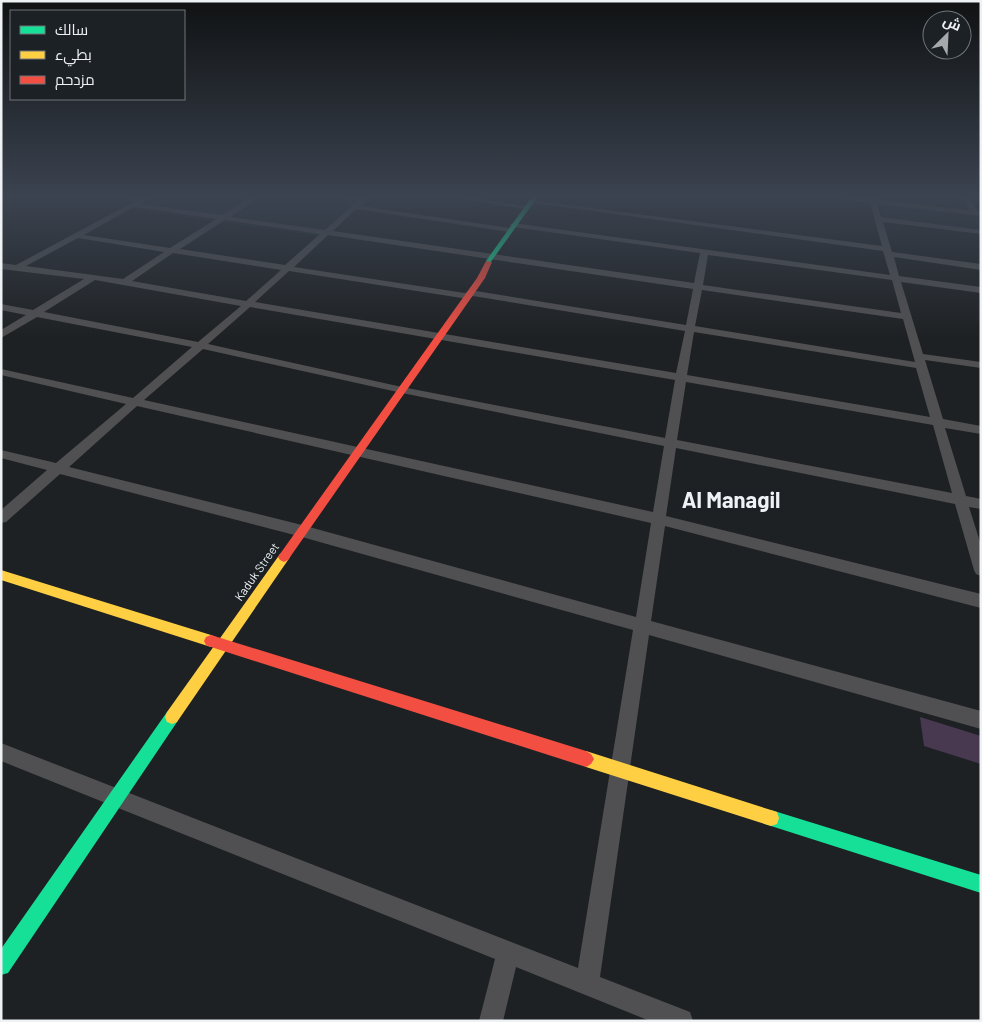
<svg xmlns="http://www.w3.org/2000/svg" width="982" height="1022" font-family="Barlow,Cairo,sans-serif">
  <style>
    .built { fill: #202930 }
    .green { fill: #483951 }
    .lines { fill: none; stroke-linecap: round; stroke-linejoin: round }
    .street { fill: #505052; fill-rule: evenodd }
    .fast { fill: #16e098; fill-rule: evenodd }
    .slow { fill: #ffcf43; fill-rule: evenodd }
    .jam { fill: #f24e42; fill-rule: evenodd }
    .labels { text-anchor: middle; stroke-width: 5; stroke-linejoin: round; paint-order: stroke }
    .street-label { font-size: 12px; fill: #eef2f4; stroke: #1c2125 }
    .town-label { font-size: 22px; font-weight: bold; fill: #eef2f4; stroke: #1c2125 }
  </style>
  <rect width="100%" height="100%" fill="#1e2123"/>
  <!-- built -->
  <path class="built" d="M 146,195 L 364,195 L 319,236 L 126,209 Z
    M 878,195 L 959,195 L 967,209 L 879,199 Z
    M 884,204 L 979,216 L 981,230 L 883,219 Z"/>
  <!-- green -->
  <path class="green" d="M 920,717 L 981,736 L 981,764 L 924,746 Z"/>
  <g class="lines">
    <!-- street -->
    <path class="street" d="M 117,195 L 141,197 L 154,195 L 141,204 L 222,215 L 254,195 L 262,195 L 231,217 L 325,230 L 357,201 L 316,195 L 361,198 L 364,195 L 371,195 L 361,206 L 510,228 L 514,230 L 510,232 L 356,209 L 333,231 L 694,283 L 700,253 L 513,227 L 509,225 L 513,223 L 890,275 L 883,251 L 527,202 L 531,200 L 882,246 L 870,203 L 818,195 L 868,198 L 867,195 L 875,195 L 876,199 L 969,210 L 961,195 L 968,195 L 977,211 L 981,212 L 981,216 L 877,204 L 881,217 L 981,230 L 981,234 L 883,222 L 892,252 L 981,264 L 981,270 L 894,257 L 899,276 L 981,287 L 981,293 L 901,282 L 923,354 L 981,362 L 981,368 L 925,360 L 943,419 L 981,426 L 981,434 L 945,428 L 966,496 L 981,499 L 981,509 L 969,507 L 981,545 L 981,576 L 976,574 L 974,570 L 955,504 L 676,448 L 666,516 L 981,594 L 981,608 L 665,526 L 651,621 L 981,711 L 981,729 L 649,635 L 600,977 L 690,1012 L 693,1021 L 650,1021 L 516,967 L 503,1021 L 479,1021 L 495,959 L 1,761 L 1,743 L 578,968 L 633,630 L 302,537 L 60,474 L 6,522 L 1,523 L 1,510 L 47,470 L 1,458 L 1,450 L 56,463 L 126,404 L 1,375 L 1,369 L 133,398 L 192,347 L 37,317 L 1,338 L 1,330 L 26,315 L 1,310 L 1,304 L 33,310 L 84,279 L 1,269 L 1,263 L 16,265 L 135,201 ZM 134,207 L 135,207 L 216,219 L 170,248 L 84,235 ZM 225,220 L 320,234 L 285,265 L 180,249 ZM 328,235 L 693,289 L 686,325 L 470,290 L 465,293 L 294,267 ZM 78,238 L 164,252 L 123,279 L 26,266 ZM 173,253 L 281,270 L 246,301 L 132,281 ZM 708,255 L 892,280 L 901,313 L 703,285 ZM 289,271 L 468,299 L 473,296 L 685,331 L 676,373 L 255,302 ZM 95,280 L 241,306 L 198,342 L 44,312 ZM 702,290 L 903,319 L 915,362 L 695,326 ZM 250,307 L 675,380 L 665,438 L 402,387 L 208,344 ZM 694,332 L 916,368 L 930,417 L 687,375 ZM 203,349 L 402,393 L 664,446 L 653,512 L 144,400 ZM 686,382 L 933,425 L 952,493 L 677,440 ZM 137,406 L 651,523 L 636,617 L 302,525 L 69,467 Z
      M 438,195 L 458,195 L 530,207 L 526,209 Z"/>
    <!-- fast -->
    <path class="fast" d="M 533,195 L 539,195 L 490,263 L 486,263 L 486,261 Z
      M 172,710 L 177,712 L 179,717 L 177,722 L 8,973 L 1,975 L 1,949 L 167,712 Z
      M 771,810 L 981,875 L 981,893 L 771,826 L 765,824 L 763,818 L 765,812 Z"/>
    <!-- slow -->
    <path class="slow" d="M 284,552 L 288,554 L 290,557 L 288,560 L 177,722 L 172,724 L 167,722 L 165,717 L 167,712 L 214,646 L 211,647 L 1,580 L 1,570 L 211,635 L 216,637 L 218,641 L 280,554 Z
      M 586,751 L 771,810 L 777,812 L 779,818 L 777,824 L 771,826 L 586,767 L 581,764 L 578,759 L 581,754 Z"/>
    <!-- jam -->
    <path class="jam" d="M 486,261 L 492,262 L 485,278 L 288,560 L 284,562 L 280,560 L 278,557 L 280,554 L 477,278 Z
      M 211,635 L 586,751 L 591,754 L 594,759 L 591,764 L 586,767 L 211,647 L 206,645 L 204,641 L 206,637 Z"/>
  </g>
  <!-- sky -->
  <linearGradient id="sky" x2="0" y2="1"><stop stop-color="#101213"/><stop offset="0.58" stop-color="#3b4350"/><stop offset="1" stop-color="#3b4350" stop-opacity="0"/></linearGradient>
  <rect width="982" height="338" fill="url(#sky)"/>
  <g class="labels">
    <!-- street labels -->
    <g class="street-label">
      <text transform="translate(257 572) rotate(-55)" y="4">Kaduk Street</text>
    </g>
    <!-- town labels -->
    <g class="town-label">
      <text x="731" y="508">Al Managil</text>
    </g>
  </g>
  <!-- border -->
  <rect width="982" height="1022" fill="none" stroke="#eef2f4" stroke-width="5"/>
  <!-- legend -->
  <rect x="10" y="10" width="175" height="90" fill="#1c2125" stroke="#707578"/>
  <rect x="20" y="26" width="25" height="8" fill="#16e098" stroke="#707578"/>
  <text x="55" y="35" font-size="15" fill="#eef2f4">سالك</text>
  <rect x="20" y="51" width="25" height="8" fill="#ffcf43" stroke="#707578"/>
  <text x="55" y="60" font-size="15" fill="#eef2f4">بطيء</text>
  <rect x="20" y="76" width="25" height="8" fill="#f24e42" stroke="#707578"/>
  <text x="55" y="85" font-size="15" fill="#eef2f4">مزدحم</text>
  <!-- north arrow -->
  <g transform="translate(947 35) rotate(24)"><circle r="24" fill="#1c2125" stroke="#707578"/>
  <path d="M0-4L9 19L0 12L-9 19Z" fill="#a5a9ab"/>
  <text y="-8" font-size="14" font-weight="bold" text-anchor="middle" fill="#eef2f4">ش</text>
  </g>
</svg>
